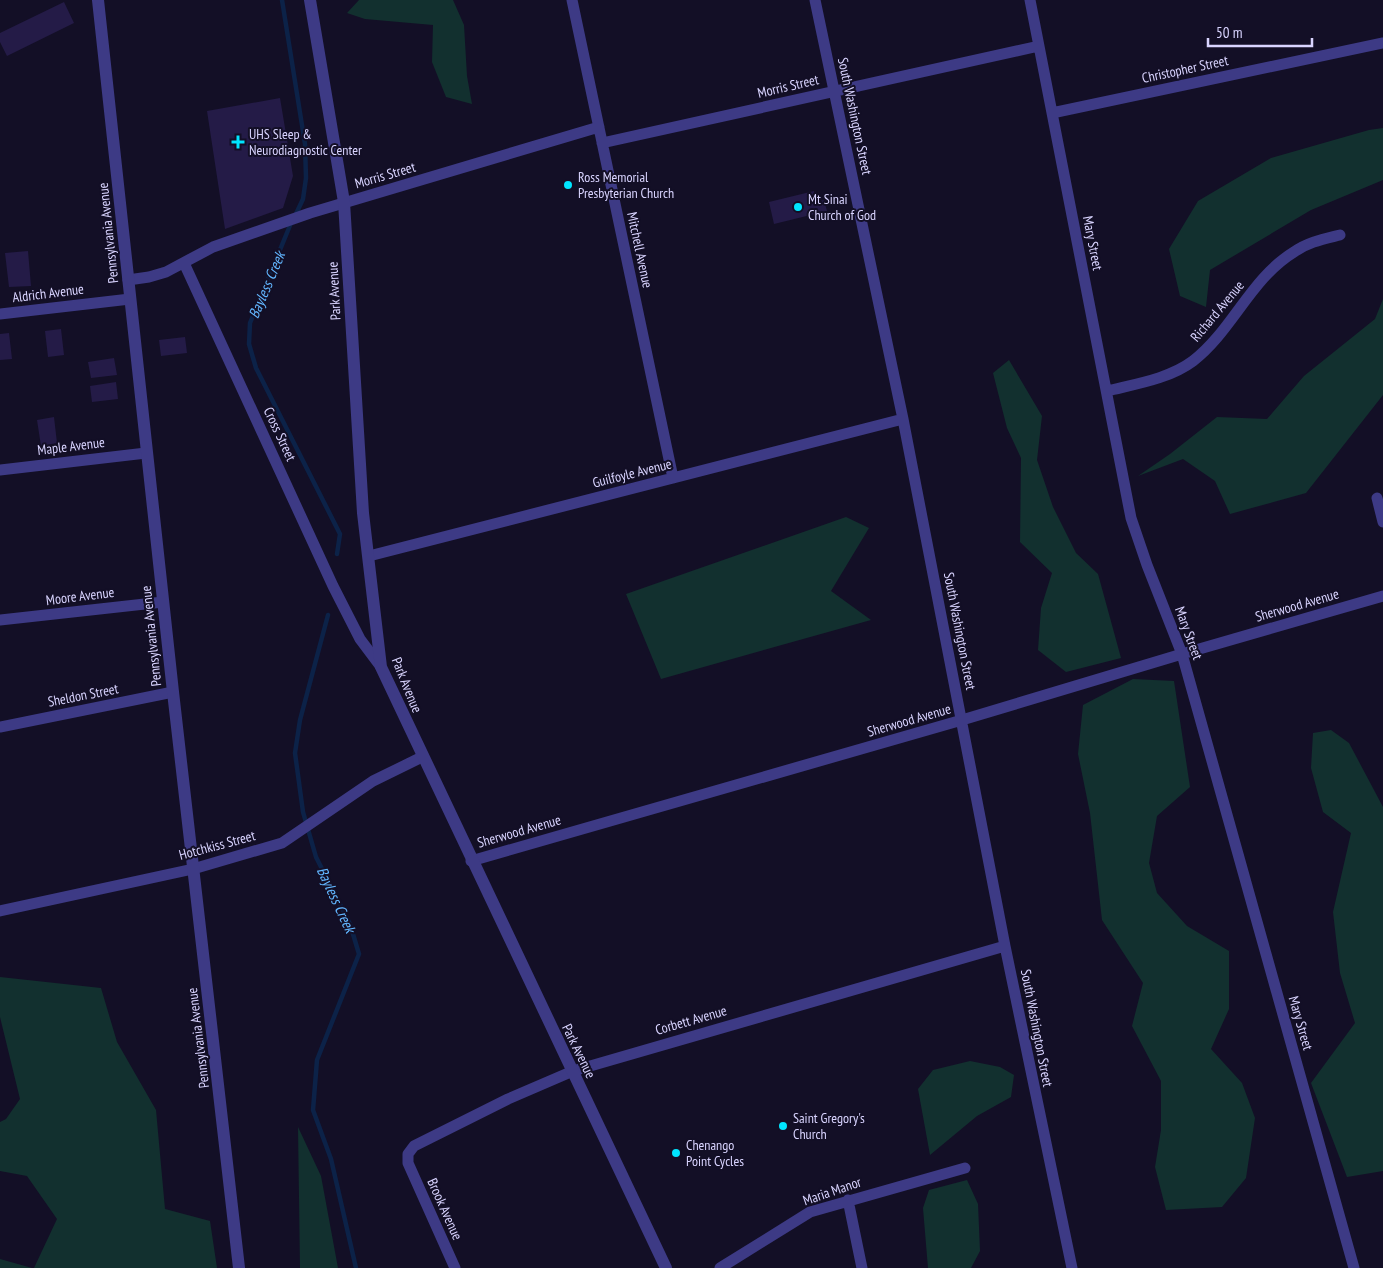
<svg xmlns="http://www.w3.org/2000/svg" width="1383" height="1268" font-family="'PT Sans Narrow',sans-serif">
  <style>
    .green { fill: #12302f }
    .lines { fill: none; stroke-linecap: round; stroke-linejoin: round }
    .stream { stroke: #0c2248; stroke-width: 4.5 }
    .building { fill: #241b47 }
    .minor { stroke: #3d3a85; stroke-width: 11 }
    .tertiary { stroke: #3d3a85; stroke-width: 12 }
    .poi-dot { fill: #00e5ff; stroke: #130f26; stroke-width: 2 }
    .labels { text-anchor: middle; stroke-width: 4; stroke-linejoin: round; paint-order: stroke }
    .street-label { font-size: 14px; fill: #d9d4ff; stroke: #130f26 }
    .poi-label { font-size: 14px; fill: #d9d4ff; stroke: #130f26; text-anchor: start }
    .water-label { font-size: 15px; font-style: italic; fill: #62b6ff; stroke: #130f26 }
  </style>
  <rect width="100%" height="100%" fill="#130f26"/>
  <!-- green -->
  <path class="green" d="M 359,0 L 453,0 L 464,25 L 467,76 L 472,104 L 446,97 L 432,62 L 433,25 L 365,19 L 347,13 Z
    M 1383,128 L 1383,180 L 1311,210 L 1210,270 L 1206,307 L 1180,296 L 1169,249 L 1198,201 L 1271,158 L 1369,130 Z
    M 1383,299 L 1383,395 L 1306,493 L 1230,514 L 1215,481 L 1183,459 L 1138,476 L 1170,454 L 1217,417 L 1267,419 L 1304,376 L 1375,319 Z
    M 1009,360 L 1042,416 L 1037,460 L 1053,507 L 1076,553 L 1098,574 L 1121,658 L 1066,672 L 1038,650 L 1041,608 L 1052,573 L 1020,542 L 1021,458 L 1007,428 L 993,373 Z
    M 846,517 L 869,528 L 831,591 L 871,620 L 661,679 L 626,594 Z
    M 1133,679 L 1174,681 L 1190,787 L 1157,816 L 1149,863 L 1157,893 L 1187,926 L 1229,951 L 1229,1009 L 1211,1049 L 1242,1083 L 1255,1118 L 1246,1178 L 1222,1207 L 1166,1210 L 1155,1167 L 1161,1130 L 1161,1081 L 1132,1026 L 1143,983 L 1102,920 L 1090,813 L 1078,754 L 1083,705 Z
    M 1331,730 L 1349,743 L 1383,807 L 1383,1171 L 1347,1177 L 1311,1083 L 1355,1023 L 1340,973 L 1333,912 L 1351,833 L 1323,812 L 1311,768 L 1313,733 Z
    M 0,977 L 101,988 L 117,1042 L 156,1110 L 165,1209 L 210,1221 L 217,1268 L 34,1268 L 57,1219 L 27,1176 L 0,1171 L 0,1122 L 6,1119 L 20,1099 L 0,1017 Z
    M 970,1061 L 1000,1067 L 1014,1075 L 1011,1097 L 977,1116 L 930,1155 L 918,1089 L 933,1070 Z
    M 298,1127 L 321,1176 L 338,1268 L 300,1268 Z
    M 967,1180 L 978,1204 L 980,1251 L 971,1268 L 928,1268 L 923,1208 L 929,1190 Z
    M 0,1259 L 32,1268 L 0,1268 Z"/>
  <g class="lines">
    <!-- stream -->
    <path class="stream" d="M 282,0 L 305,144 L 306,178 L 303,199 L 295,216
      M 291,223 L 250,323 L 249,344 L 256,368 L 340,534 L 337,554
      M 328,615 L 300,720 L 295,753 L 303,812 L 316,857 L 350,924 L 359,954 L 317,1060 L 313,1110 L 331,1159 L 356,1268"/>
  </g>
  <!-- building -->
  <path class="building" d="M 64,2 L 74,23 L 7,56 L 0,42 L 0,33 Z
    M 280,98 L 293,176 L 283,208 L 225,229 L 207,111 Z
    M 814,191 L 816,202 L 824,200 L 827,211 L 774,224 L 769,202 Z
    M 28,251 L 31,286 L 9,287 L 5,253 Z
    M 61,329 L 64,355 L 48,357 L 45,331 Z
    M 9,333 L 12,359 L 0,360 L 0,334 Z
    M 185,337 L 187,353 L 161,356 L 159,340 Z
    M 114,358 L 117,375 L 91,378 L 88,362 Z
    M 116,382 L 118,399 L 92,402 L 90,386 Z
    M 54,417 L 57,443 L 41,446 L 37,420 Z"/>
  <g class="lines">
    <!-- minor -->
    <path class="minor" d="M 572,0 L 673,478
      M 815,0 L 903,419 L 1005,946 L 1072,1268
      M 1030,0 L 1131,518 L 1147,565 L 1182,654 L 1354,1268
      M 1052,113 L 1383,43
      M 602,143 L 1039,46
      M 184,263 L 333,586 L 360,639 L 381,667
      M 128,280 L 149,277 L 166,272 L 213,247 L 310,213 L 599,127
      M 0,314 L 130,299
      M 1107,391 C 1135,384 1169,379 1193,361 C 1232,331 1251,278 1294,252 C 1308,242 1324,239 1340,235
      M 0,470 L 146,453
      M 1377,498 L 1383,522
      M 369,556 L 903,419
      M 0,620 L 163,602
      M 0,727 L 173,692
      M 471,861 L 962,720 L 1182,654 L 1383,596
      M 0,911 L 193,869 L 282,843 L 373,781 L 422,757
      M 848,1200 L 862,1268
      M 455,1268 L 408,1163 L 408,1154 L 414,1146 L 508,1099 L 573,1071 L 1005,946
      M 720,1268 L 810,1212 L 965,1168"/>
    <!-- tertiary -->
    <path class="tertiary" d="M 98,0 L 173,692 L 239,1268
      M 310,0 L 344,202 L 363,513 L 381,667 L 666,1268"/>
  </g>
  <!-- markers -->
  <g class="poi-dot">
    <path d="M235.5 134.5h5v5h5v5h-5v5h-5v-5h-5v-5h5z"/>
    <circle cx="568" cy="185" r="5"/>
    <circle cx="798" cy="207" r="5"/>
    <circle cx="783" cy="1126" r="5"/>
    <circle cx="676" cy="1153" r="5"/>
  </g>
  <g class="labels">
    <!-- street labels -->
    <g class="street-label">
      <text transform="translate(1185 69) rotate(-12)" y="5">Christopher Street</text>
      <text transform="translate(788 86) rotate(-13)" y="5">Morris Street</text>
      <text transform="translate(855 116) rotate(78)" y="5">South Washington Street</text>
      <text transform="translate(385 175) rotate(-16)" y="5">Morris Street</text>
      <text transform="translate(108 233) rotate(-96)" y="5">Pennsylvania Avenue</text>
      <text transform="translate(1093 243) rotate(79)" y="5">Mary Street</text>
      <text transform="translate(640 250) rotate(78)" y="5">Mitchell Avenue</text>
      <text transform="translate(334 291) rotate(-93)" y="5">Park Avenue</text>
      <text transform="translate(48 293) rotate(-7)" y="5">Aldrich Avenue</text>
      <text transform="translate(1217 311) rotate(-50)" y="5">Richard Avenue</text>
      <text transform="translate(280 434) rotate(65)" y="5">Cross Street</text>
      <text transform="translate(71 446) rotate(-7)" y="5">Maple Avenue</text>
      <text transform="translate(632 473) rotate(-14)" y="5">Guilfoyle Avenue</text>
      <text transform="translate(80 596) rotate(-7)" y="5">Moore Avenue</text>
      <text transform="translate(1297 605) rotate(-16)" y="5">Sherwood Avenue</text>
      <text transform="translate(960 631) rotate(79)" y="5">South Washington Street</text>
      <text transform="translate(1189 633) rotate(70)" y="5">Mary Street</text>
      <text transform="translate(151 636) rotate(-96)" y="5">Pennsylvania Avenue</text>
      <text transform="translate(407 685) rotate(68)" y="5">Park Avenue</text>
      <text transform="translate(83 695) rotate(-11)" y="5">Sheldon Street</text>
      <text transform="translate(909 720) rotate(-16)" y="5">Sherwood Avenue</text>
      <text transform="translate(519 831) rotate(-16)" y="5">Sherwood Avenue</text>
      <text transform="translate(217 845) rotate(-15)" y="5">Hotchkiss Street</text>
      <text transform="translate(691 1020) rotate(-16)" y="5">Corbett Avenue</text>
      <text transform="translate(1301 1023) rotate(74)" y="5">Mary Street</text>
      <text transform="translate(1037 1028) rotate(79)" y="5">South Washington Street</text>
      <text transform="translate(198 1038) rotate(-97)" y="5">Pennsylvania Avenue</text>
      <text transform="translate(579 1051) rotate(64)" y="5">Park Avenue</text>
      <text transform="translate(832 1191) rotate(-19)" y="5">Maria Manor</text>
      <text transform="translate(445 1209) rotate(66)" y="5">Brook Avenue</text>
    </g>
    <!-- poi labels -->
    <g class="poi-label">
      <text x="249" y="139">UHS Sleep &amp;<tspan x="249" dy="16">Neurodiagnostic Center</tspan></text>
      <text x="578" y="182">Ross Memorial<tspan x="578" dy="16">Presbyterian Church</tspan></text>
      <text x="808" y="204">Mt Sinai<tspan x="808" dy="16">Church of God</tspan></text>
      <text x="793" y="1123">Saint Gregory's<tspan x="793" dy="16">Church</tspan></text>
      <text x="686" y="1150">Chenango<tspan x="686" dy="16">Point Cycles</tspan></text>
    </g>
    <!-- water labels -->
    <g class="water-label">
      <text transform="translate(267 285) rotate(-67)" y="5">Bayless Creek</text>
      <text transform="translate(336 900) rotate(65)" y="5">Bayless Creek</text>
    </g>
  </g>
  <!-- scale -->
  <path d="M1208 38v8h104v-8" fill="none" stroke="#d9d4ff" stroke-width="2.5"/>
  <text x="1216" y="38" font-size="15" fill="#d9d4ff" stroke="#130f26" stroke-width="4" paint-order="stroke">50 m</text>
</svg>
